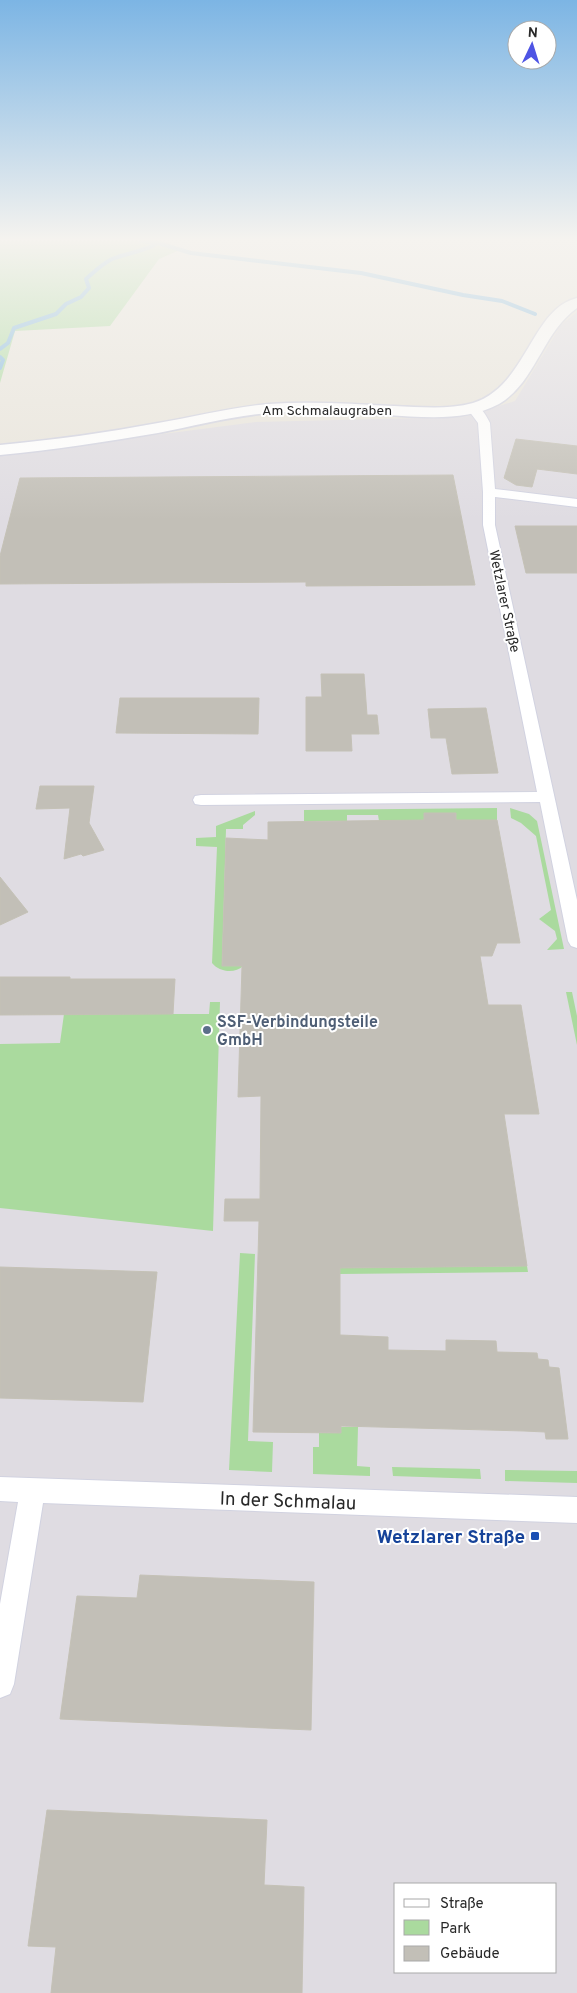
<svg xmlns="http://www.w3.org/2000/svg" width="577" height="1993" font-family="Overpass,sans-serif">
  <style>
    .industrial { fill: #dfdce2; fill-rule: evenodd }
    .green { fill: #aada9e }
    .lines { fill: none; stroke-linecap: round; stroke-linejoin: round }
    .stream { stroke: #7bb6df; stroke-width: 4 }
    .building { fill: #c2bfb7; stroke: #c4c1b6 }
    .street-casing { stroke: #d1d2e0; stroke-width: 2 }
    .secondary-casing { stroke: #d1d2e0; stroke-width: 3 }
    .street { fill: #fff; fill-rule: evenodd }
    .secondary { fill: #fff; fill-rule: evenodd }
    .service-dot { fill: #5c6f8a; stroke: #fff; stroke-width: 2 }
    .transit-dot { fill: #1a4fb4; stroke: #fff; stroke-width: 2 }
    .labels { text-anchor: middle; stroke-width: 4; stroke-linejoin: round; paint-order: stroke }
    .far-street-label { font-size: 14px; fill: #282828; stroke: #fff }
    .service-label { font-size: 16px; font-weight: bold; fill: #4e5e75; stroke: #fff; text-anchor: start }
    .near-street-label { font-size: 19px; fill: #282828; stroke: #fff }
    .near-transit-label { font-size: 19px; font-weight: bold; fill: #164399; stroke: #fff; text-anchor: end }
  </style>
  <rect width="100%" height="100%" fill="#e9e5dc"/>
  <!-- industrial -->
  <path class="industrial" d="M 577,312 L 577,1993 L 0,1993 L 0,455 L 256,422 L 464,417 L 515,401 L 561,325 ZM 396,1884 L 556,1884 L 556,1972 L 396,1972 Z"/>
  <!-- green -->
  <path class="green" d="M 0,241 L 163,241 L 182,249 L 159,259 L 110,326 L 15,331 L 0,383 Z
    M 497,808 L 497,820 L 379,821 L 378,815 L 347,815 L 347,821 L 304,821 L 304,810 Z
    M 510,808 L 529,814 L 537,821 L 564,949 L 547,950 L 557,939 L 555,931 L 539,919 L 551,910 L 536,836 L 521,823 L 511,818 Z
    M 255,811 L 255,815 L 243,825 L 243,829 L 226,829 L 222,965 L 243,966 C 235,974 219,972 212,963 L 217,847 L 196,846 L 196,838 L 216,837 L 216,826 Z
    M 566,992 L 572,992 L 577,1016 L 577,1045 Z
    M 210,1002 L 220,1002 L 213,1231 L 0,1208 L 0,1044 L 60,1043 L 64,1014 L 209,1014 Z
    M 240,1253 L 255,1254 L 248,1441 L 273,1442 L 272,1472 L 229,1470 Z
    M 527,1266 L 528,1272 L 340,1274 L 340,1268 Z
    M 341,1427 L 358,1427 L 357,1466 L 370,1467 L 370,1476 L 313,1474 L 313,1447 L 319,1447 L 319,1433 L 341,1433 Z
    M 392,1467 L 480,1469 L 481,1479 L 393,1476 Z
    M 505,1470 L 577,1471 L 577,1483 L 505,1481 Z"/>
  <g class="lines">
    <!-- stream -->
    <path class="stream" d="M 141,241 L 158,243 L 191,253 L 361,273 L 463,295 L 502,301 L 535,314
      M 0,349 L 8,343 L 14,328 L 56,314 L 66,304 L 81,297 L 89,288 L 86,279 C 94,272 102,264 112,259 C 127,253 143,252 158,243
      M 0,357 L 3,360 L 0,368"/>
  </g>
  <!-- building -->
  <path class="building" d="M 516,439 L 577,446 L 577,474 L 537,469 L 532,487 L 516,485 L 504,478 Z
    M 453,475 L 475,585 L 306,586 L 306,582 L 0,584 L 0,556 L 20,478 Z
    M 515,526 L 577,526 L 577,573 L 526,573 Z
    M 321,674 L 364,674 L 367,715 L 377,715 L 379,734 L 351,734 L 352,751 L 306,751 L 306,697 L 322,697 Z
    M 120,698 L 259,698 L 258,734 L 116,733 Z
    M 486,708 L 498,773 L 452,774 L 446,738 L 431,738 L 428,709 Z
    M 40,786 L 94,786 L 89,823 L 104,850 L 83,856 L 81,854 L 64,859 L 70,808 L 36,809 Z
    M 424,813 L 456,813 L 456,820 L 497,820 L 520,943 L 497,943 L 492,956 L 480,956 L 488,1005 L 521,1005 L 539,1114 L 504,1114 L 527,1266 L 340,1268 L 340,1335 L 388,1337 L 388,1350 L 446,1351 L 446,1340 L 496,1341 L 497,1352 L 537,1353 L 538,1359 L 548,1360 L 549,1367 L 559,1368 L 568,1439 L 546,1439 L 545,1432 L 524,1431 L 341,1426 L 341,1433 L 253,1432 L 259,1221 L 224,1221 L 225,1199 L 260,1199 L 261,1096 L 238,1097 L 242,966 L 222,966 L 226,838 L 268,840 L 268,822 L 424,820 Z
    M 0,877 L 28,912 L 0,925 Z
    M 0,977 L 70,977 L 70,979 L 175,979 L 173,1014 L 0,1015 Z
    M 0,1267 L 157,1272 L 143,1402 L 0,1398 Z
    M 140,1575 L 314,1582 L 311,1730 L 60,1719 L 77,1596 L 137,1598 Z
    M 47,1810 L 267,1820 L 264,1885 L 304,1887 L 302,1993 L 51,1993 L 56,1947 L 28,1946 Z"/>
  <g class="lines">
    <defs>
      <path id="street" d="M 472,404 C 481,406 486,415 490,423 L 495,489 L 577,499 L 577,507 L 495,497 L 495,525 L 577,900 L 577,948 L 571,946 L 568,941 L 540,802 L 201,805 L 195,804 L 193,800 L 195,796 L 201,795 L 537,792 L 483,525 L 483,492 L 478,423 L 466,407 Z
        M 0,1477 L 577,1497 L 577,1523 L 43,1503 L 14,1684 L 10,1694 L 0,1698 L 0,1604 L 18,1502 L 0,1501 Z"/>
      <path id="secondary" d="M 577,298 L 577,308 C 542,333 536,382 499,404 C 466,422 422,417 387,415 C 348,413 308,410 269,413 C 232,416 195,426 158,433 C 105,442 53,450 0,455 L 0,445 C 53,440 105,433 158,423 C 195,417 232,407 269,404 C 311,401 353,404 394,406 C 420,407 448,410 473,403 C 527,386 531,309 577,298 Z"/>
    </defs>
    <!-- street casing -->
    <use href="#street" class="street-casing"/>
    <!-- secondary casing -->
    <use href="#secondary" class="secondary-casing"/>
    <!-- street -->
    <use href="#street" class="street"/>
    <!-- secondary -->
    <use href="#secondary" class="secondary"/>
  </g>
  <!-- sky -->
  <linearGradient id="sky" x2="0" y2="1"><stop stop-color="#7cb5e4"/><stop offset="0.46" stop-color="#f5f3ef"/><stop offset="1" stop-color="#f5f3ef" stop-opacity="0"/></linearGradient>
  <rect width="577" height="520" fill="url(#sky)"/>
  <!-- markers -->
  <circle class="service-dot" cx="207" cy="1030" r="5"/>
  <rect class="transit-dot" x="530" y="1531" width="10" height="10" rx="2.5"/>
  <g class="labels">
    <!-- far-street labels -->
    <g class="far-street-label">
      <text x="327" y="415">Am Schmalaugraben</text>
      <text transform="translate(505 601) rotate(78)" y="5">Wetzlarer Straße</text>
    </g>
    <!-- service labels -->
    <g class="service-label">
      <text x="217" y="1027">SSF-Verbindungsteile<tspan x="217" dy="18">GmbH</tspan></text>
    </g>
    <!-- near-street labels -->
    <g class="near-street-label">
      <text transform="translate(288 1500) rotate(2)" y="7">In der Schmalau</text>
    </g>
    <!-- near-transit labels -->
    <g class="near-transit-label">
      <text x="525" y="1543">Wetzlarer Straße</text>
    </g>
  </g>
  <!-- legend -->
  <rect x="394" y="1883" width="162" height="90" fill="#ffffff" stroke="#a9a9a9"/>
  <rect x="404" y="1899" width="25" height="8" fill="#ffffff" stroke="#a9a9a9"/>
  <text x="440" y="1908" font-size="15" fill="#282828">Straße</text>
  <rect x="404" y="1920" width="25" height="15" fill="#aada9e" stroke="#a9a9a9"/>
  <text x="440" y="1933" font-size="15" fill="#282828">Park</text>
  <rect x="404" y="1946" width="25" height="15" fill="#c2bfb7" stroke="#a9a9a9"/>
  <text x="440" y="1958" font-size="15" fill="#282828">Gebäude</text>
  <!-- north arrow -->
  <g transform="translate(532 45) rotate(4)"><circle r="24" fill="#ffffff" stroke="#a9a9a9"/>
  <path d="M0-4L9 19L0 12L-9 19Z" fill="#4e54e4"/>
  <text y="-8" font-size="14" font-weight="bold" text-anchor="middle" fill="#282828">N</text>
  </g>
</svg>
